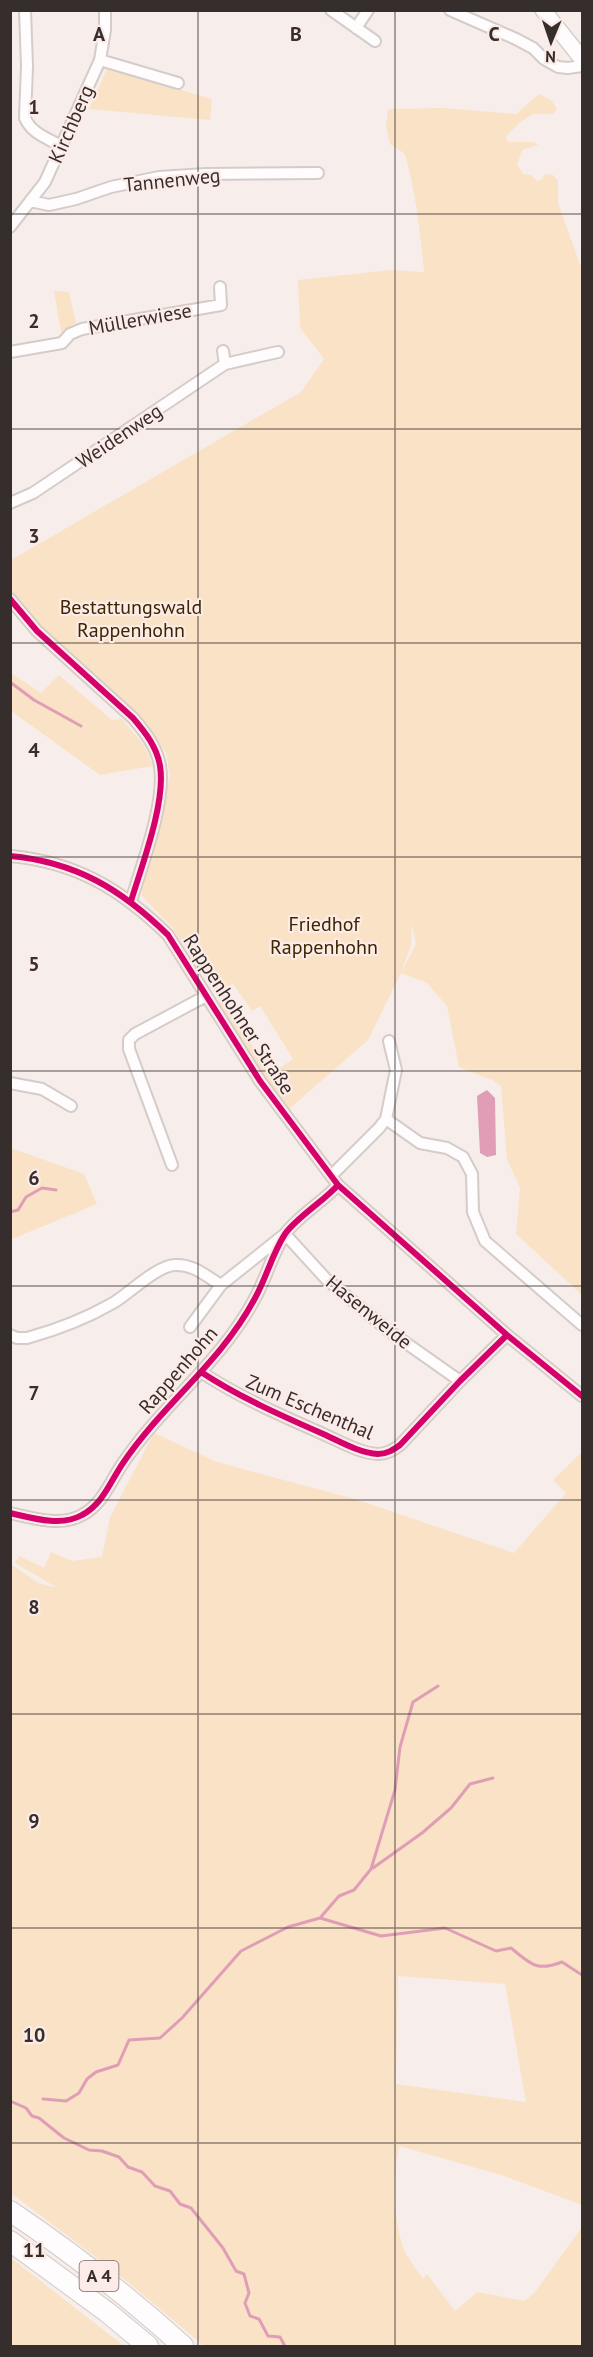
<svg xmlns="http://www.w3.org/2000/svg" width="593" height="2357" font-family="'PT Sans',sans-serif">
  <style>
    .green { fill: #f9e2c6; fill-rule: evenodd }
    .water { fill: #e09eb6 }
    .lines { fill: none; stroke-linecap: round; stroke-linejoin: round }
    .stream { stroke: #e09eb6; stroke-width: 3 }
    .minor-casing { stroke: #d4ccc9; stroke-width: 14 }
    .secondary-casing { stroke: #d4ccc9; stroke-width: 18 }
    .motorway-casing { stroke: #d4ccc9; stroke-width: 22 }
    .minor { stroke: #fefcfc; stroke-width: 10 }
    .secondary { stroke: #fefcfc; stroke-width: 15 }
    .motorway { stroke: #fefcfc; stroke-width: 20 }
    .cycleway-casing { stroke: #fcebe6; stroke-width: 10 }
    .cycleway { stroke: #d6006c; stroke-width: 6 }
    .grid { fill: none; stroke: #362e2c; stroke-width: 1.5; stroke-opacity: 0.55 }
    .labels { text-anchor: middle; stroke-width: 4.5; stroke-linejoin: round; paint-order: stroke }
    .shield { fill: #fcebe6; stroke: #716764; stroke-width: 1.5 }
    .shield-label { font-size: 18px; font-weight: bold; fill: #362e2c }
    .street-label { font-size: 20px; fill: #362e2c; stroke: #fcebe6 }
    .park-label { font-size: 20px; fill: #3b2600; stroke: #fcebe6 }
    .grid-label { font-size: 20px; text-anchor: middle; font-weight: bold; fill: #362e2c; stroke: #fcebe6; stroke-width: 4.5; stroke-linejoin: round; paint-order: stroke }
  </style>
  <rect width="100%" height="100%" fill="#f7eeeb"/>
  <!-- green -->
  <path class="green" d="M 107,69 L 212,99 L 210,120 L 89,109 Z
    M 539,94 L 551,100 L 557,109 L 553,114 L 533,114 L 519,123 L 506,137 L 508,142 L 534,142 L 538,145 L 522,150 L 517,164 L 523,174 L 531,175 L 537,181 L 541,180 L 545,174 L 553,175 L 558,181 L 558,203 L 582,270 L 582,1295 L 516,1234 L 520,1188 L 507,1159 L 501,1086 L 492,1080 L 459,1067 L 447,1006 L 427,983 L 401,973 L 416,944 L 412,924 L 411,945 L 401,973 L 368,1040 L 288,1110 C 273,1088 219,1022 219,999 L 225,996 L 232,997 L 234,1000 L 226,1006 L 233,1017 L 241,1013 L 244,1016 L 237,1022 L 247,1038 L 255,1032 L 257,1037 L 250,1042 L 259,1058 L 266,1053 L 269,1056 L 263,1062 L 271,1074 L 293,1059 L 260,1006 L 252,1011 L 233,984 L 219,990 L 211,986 L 172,927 L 142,896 L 142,887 L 170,776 L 166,753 L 144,721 L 56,641 L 19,602 L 11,589 L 11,560 L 301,392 L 324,359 L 300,328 L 298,280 L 391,270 L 424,272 C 420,232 416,193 405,154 L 390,144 L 386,126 L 388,109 L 442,108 L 516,114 Z
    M 54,291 L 69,292 L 76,323 L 61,332 Z
    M 11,673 L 41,693 L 59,675 L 112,720 L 122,719 L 144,745 L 153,766 L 100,775 L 11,711 Z
    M 11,1148 L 84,1174 L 97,1204 L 12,1239 Z
    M 154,1433 L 217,1462 L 358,1500 L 514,1553 L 566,1493 L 553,1480 L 582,1452 L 582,2205 L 501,2175 L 399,2146 C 393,2178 393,2217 403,2247 C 407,2258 417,2269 423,2279 L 427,2274 L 455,2311 L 477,2292 L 525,2301 L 535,2292 L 582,2227 L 582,2346 L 204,2346 L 117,2273 L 11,2193 L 11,1564 L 38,1583 L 58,1588 L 15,1563 L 19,1556 L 44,1568 L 51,1552 L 72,1561 L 102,1557 L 110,1517 ZM 398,1976 L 505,1984 L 526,2102 L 396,2084 Z
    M 11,2258 L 124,2346 L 11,2346 Z"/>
  <!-- water -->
  <path class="water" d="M 487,1090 L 495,1098 L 496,1155 L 487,1157 L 480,1153 L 477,1096 Z"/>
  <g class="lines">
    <!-- stream -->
    <path class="stream" d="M 10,682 L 34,700 L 81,726
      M 10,1212 L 18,1210 L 26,1197 L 42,1188 L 56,1190
      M 373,1868 L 422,1833 L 451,1808 L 470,1784 L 493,1778
      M 320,1918 L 339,1896 L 354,1890 L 371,1869 L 395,1790 L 400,1747 L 413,1702 L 438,1686
      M 43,2099 L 66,2101 L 79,2093 L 87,2079 L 96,2072 L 118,2065 L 129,2040 L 160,2038 L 182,2018 L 241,1951 L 288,1927 L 320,1918 L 381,1936 L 445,1928 L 496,1951 L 511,1948 C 531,1964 536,1972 562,1962 L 582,1975
      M 10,2101 L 26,2108 L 32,2116 L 39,2118 L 64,2138 L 89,2150 L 102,2151 L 119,2157 L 128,2167 L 142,2172 L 155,2186 L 170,2191 L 180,2204 L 191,2208 L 223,2248 L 236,2271 L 244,2274 L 249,2293 L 245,2303 L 250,2316 L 259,2319 L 268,2336 L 280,2337 L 285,2346"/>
    <defs>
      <path id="minor" d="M 25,10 L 27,66 L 25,118 C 31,133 47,138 61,146
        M 331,10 L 375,41
        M 450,10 L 516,39 L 533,48 L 544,59 L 558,67 L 568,68 L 582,66
        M 356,28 L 368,10
        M 100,60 L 178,83
        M 30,201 L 49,205 L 76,199 L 111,187 L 159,177 L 206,174 L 318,173
        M 10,227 L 45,182 L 100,60 L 105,30 L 105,10
        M 223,351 L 225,364 L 278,352
        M 10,352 L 62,343 L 70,334 L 82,329 L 221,305 L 220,287
        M 10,503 L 33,493 L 225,364
        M 10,599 L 37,631 L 133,718 C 145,732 157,747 160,766 C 166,802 142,865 131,901
        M 10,856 C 76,862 121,889 168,935 L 260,1081 L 338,1185 L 507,1335 L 582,1396
        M 10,1083 L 42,1089 L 71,1106
        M 386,1119 L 420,1143 L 447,1148 L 463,1157 L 472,1174 L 473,1212 L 485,1241 L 582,1325
        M 172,1165 L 129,1049 L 129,1040 L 135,1034 L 206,996
        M 331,1176 L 379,1128 L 386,1119 L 396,1070 L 389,1041
        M 190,1327 L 221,1285 L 285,1234 L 327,1280 L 389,1331 L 460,1381
        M 10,1335 L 17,1338 L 27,1338 C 56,1330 87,1318 113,1303 C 130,1293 156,1266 175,1265 C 193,1264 206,1276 221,1285
        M 201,1372 C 239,1397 280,1415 321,1433 C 339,1441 359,1453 378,1454 C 387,1454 393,1450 400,1445 L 460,1381 L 507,1335
        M 10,1513 C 32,1518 61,1527 82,1515 C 103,1504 110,1482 123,1463 C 162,1405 221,1362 254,1300 C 266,1279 272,1254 285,1234 C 297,1217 324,1201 338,1185"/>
      <path id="secondary" d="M 543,10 L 582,59"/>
      <path id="motorway" d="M 10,2211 C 71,2252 129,2297 183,2346
        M 10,2241 L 107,2312 L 148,2346"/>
    </defs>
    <!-- minor casing -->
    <use href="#minor" class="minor-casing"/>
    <!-- secondary casing -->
    <use href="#secondary" class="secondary-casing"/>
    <!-- motorway casing -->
    <use href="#motorway" class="motorway-casing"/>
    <!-- minor -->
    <use href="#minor" class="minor"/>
    <!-- secondary -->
    <use href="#secondary" class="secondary"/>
    <!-- motorway -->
    <use href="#motorway" class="motorway"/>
    <defs>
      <path id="cycleway" d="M 10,599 L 37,631 L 133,718 C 145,732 157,747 160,766 C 166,802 142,865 131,901
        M 10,856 C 76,862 121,889 168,935 L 260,1081 L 338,1185 L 507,1335 L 582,1396
        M 201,1372 C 239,1397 280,1415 321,1433 C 339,1441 359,1453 378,1454 C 387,1454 393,1450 400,1445 L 460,1381 L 507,1335
        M 10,1513 C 32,1518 61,1527 82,1515 C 103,1504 110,1482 123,1463 C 162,1405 221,1362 254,1300 C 266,1279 272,1254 285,1234 C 297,1217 324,1201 338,1185"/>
    </defs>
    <!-- cycleway casing -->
    <use href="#cycleway" class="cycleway-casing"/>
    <!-- cycleway -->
    <use href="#cycleway" class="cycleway"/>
  </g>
  <!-- grid -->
  <path class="grid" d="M 198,10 L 198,2346M 395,10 L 395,2346M 10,214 L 582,214M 10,429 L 582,429M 10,643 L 582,643M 10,857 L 582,857M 10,1071 L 582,1071M 10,1286 L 582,1286M 10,1500 L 582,1500M 10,1714 L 582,1714M 10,1928 L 582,1928M 10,2143 L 582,2143"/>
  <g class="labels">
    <!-- shield labels -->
    <rect class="shield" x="79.5" y="2261" width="39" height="30" rx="4.5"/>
    <g class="shield-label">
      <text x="99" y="2282">A 4</text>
    </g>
    <!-- street labels -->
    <g class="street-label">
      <text transform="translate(71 124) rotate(-66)" y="7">Kirchberg</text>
      <text transform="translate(172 180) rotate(-6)" y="7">Tannenweg</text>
      <text transform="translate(140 319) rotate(-10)" y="7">Müllerwiese</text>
      <text transform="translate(119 436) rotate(-34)" y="7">Weidenweg</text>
      <text transform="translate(239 1014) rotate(57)" y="7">Rappenhohner Straße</text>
      <text transform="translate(369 1312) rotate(39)" y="7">Hasenweide</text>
      <text transform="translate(178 1370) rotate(-49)" y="7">Rappenhohn</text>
      <text transform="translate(310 1407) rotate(23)" y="7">Zum Eschenthal</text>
    </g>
    <!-- park labels -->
    <g class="park-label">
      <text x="131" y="614">Bestattungswald<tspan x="131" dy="23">Rappenhohn</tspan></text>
      <text x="324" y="931">Friedhof<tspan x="324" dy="23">Rappenhohn</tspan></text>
    </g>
  </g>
  <g class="grid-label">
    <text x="99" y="41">A</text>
    <text x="296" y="41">B</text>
    <text x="494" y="41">C</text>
    <text x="34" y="114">1</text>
    <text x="34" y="328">2</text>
    <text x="34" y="543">3</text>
    <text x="34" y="757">4</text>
    <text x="34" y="971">5</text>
    <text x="34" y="1185">6</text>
    <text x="34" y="1400">7</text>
    <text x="34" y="1614">8</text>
    <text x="34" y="1828">9</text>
    <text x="34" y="2042">10</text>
    <text x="34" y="2257">11</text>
  </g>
  <!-- border -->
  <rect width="593" height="2357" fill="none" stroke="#362e2c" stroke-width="24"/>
  <!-- north arrow -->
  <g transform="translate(551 42) rotate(182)" stroke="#fcebe6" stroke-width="4.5" paint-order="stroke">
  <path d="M0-4.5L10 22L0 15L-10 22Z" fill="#362e2c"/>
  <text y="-9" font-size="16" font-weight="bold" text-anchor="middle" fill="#362e2c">N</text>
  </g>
</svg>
